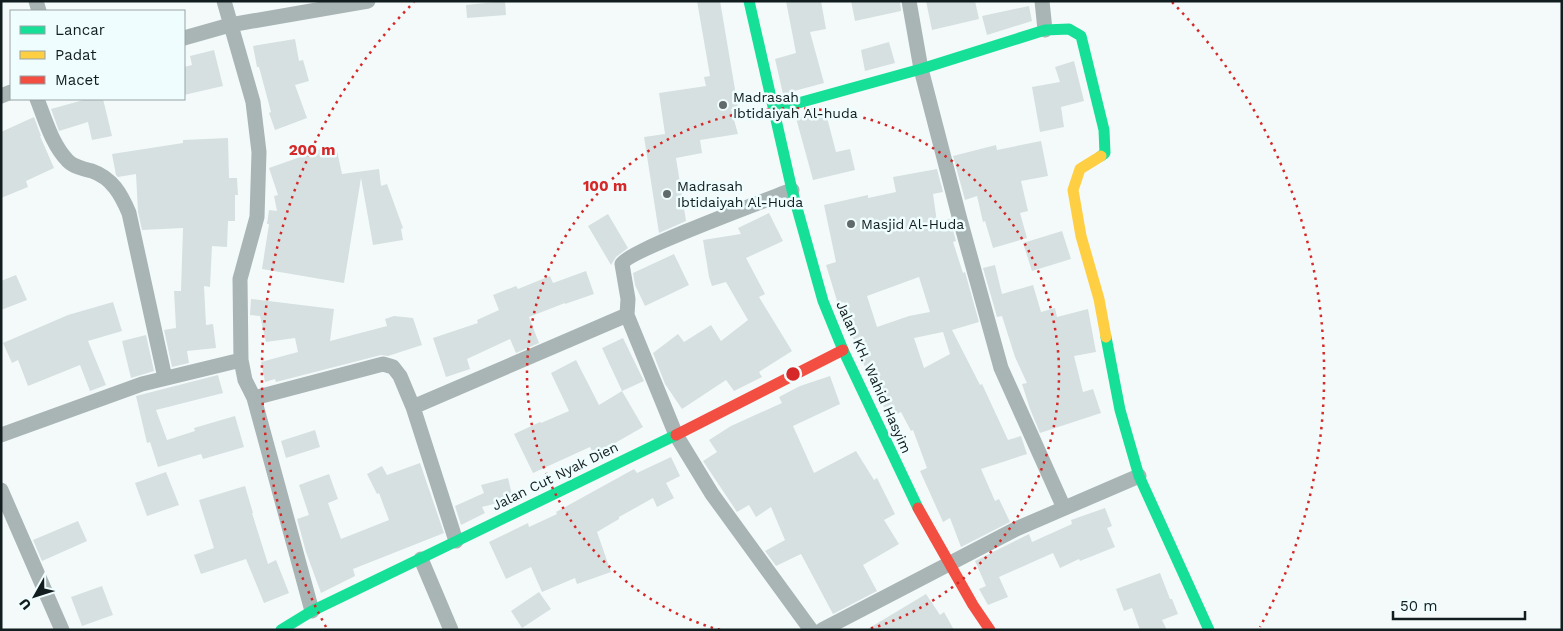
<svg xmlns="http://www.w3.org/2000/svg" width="1563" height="631" font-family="'Work Sans',sans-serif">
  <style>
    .building { fill: #d6e0e0; fill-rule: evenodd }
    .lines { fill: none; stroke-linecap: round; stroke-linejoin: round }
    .street { stroke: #a9b5b5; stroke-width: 15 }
    .fast { stroke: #16e098; stroke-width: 11 }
    .slow { stroke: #ffcf43; stroke-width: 11 }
    .jam { stroke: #f24e42; stroke-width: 11 }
    .ring { fill: none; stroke: #d62828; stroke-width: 2.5; stroke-dasharray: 2.5 5 }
    .poi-dot { fill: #606a6b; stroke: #f0fdfe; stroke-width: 2 }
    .labels { text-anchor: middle; stroke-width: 5; stroke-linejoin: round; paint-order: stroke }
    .poi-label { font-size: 14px; fill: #111d1e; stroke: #f0fdfe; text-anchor: start }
    .street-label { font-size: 14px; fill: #111d1e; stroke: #f0fdfe }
    .centre { fill: #d62828; stroke: #f0fdfe; stroke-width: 2.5 }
    .ring-label { font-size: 15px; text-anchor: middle; font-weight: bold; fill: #d62828; stroke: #f0fdfe; stroke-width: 5; stroke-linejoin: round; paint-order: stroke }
  </style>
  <rect width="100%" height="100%" fill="#f4fafa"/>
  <!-- building -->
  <path class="building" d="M 505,1 L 506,15 L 467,18 L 466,5 Z
    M 697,1 L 720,1 L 738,107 L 731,109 L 738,134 L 700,140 L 702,153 L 676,158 L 686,221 L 659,233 L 644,137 L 665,134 L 659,93 L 706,86 L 704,77 L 710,76 Z
    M 786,1 L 821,1 L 826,29 L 810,32 L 824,83 L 783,94 L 775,59 L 796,53 Z
    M 851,1 L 900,1 L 901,11 L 855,21 Z
    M 926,1 L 975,1 L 979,19 L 932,30 Z
    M 1029,6 L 1032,21 L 987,35 L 982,16 Z
    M 295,39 L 299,61 L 303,60 L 309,81 L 295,85 L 307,118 L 275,130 L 269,113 L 271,112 L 259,67 L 257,67 L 253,46 Z
    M 889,42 L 895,63 L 865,71 L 861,50 Z
    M 214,50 L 223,86 L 184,95 L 184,67 L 192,65 L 190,56 Z
    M 1074,61 L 1084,101 L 1061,107 L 1064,127 L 1040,132 L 1032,87 L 1060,82 L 1055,67 Z
    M 87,99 L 103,99 L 112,136 L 92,140 L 88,122 L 59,131 L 51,109 Z
    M 825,110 L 836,152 L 850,149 L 855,170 L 813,180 L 796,118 Z
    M 34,117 L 41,136 L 40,136 L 54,168 L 26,181 L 28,187 L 1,198 L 1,132 Z
    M 228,138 L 229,178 L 237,178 L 238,195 L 235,195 L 235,221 L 228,221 L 227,247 L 212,246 L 210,287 L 204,286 L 206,325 L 213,324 L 216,348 L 187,351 L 189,363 L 172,367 L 164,330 L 176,328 L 174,291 L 181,291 L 183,228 L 142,230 L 138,212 L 136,174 L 118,177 L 116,175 L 112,154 L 183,143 L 183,140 Z
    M 1041,141 L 1048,176 L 1021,181 L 1028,211 L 1020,213 L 1027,238 L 993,248 L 985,221 L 983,222 L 977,196 L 965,200 L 953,156 L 996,145 L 997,150 Z
    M 336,146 L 342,174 L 379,169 L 381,186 L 387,184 L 403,228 L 401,229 L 403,240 L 373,245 L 361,178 L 344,283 L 262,269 L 269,224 L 267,224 L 269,210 L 277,211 L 274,196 L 278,195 L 269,168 L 303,156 L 302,153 Z
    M 937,169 L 943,192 L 933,194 L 937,222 L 950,219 L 956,241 L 953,242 L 963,273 L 965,272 L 979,322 L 952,330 L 980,385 L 982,384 L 1008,440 L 1021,436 L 1027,454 L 981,469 L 995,501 L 999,499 L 1010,522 L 961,547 L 950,518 L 943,522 L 920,471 L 927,468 L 913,430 L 911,431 L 901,412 L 889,418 L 859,354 L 852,335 L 855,335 L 844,302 L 838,304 L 826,265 L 836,262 L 824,205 L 868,195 L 868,198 L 896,192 L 893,177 ZM 919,277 L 930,312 L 909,316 L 877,327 L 867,296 ZM 943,332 L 950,354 L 924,368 L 914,338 Z
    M 769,213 L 783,241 L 746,258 L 765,294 L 759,297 L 792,351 L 759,372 L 762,377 L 734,391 L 726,380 L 682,409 L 665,384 L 653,353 L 678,334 L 684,342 L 711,325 L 721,341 L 748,320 L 726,282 L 712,286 L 709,277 L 703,240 L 741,234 L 738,228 Z
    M 608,214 L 628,248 L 616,257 L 611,265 L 588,226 Z
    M 1062,231 L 1071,259 L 1032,271 L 1023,243 Z
    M 674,254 L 689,285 L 645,306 L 635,285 L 633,273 Z
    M 995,265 L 1002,294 L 1033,285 L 1041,312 L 1055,308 L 1057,317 L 1088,309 L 1096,352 L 1074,356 L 1083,392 L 1093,389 L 1101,413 L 1040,433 L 1030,409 L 1022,384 L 1027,383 L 1015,357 L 1002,316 L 997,317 L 983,268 Z
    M 586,271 L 594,294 L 565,304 L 565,303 L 529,317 L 539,343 L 516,353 L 510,339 L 467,359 L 470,369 L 446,377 L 433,338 L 478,323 L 477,320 L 499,310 L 493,295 L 516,286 L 518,289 L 550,276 L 553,283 Z
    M 16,275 L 27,300 L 1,310 L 1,281 Z
    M 251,299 L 334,309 L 330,341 L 387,326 L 385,319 L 394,316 L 413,318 L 422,345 L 388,356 L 381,355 L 276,382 L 275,379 L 265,382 L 261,362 L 298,352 L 295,338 L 266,342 L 260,316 L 250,315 Z
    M 113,302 L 122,331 L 88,341 L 106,385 L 90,391 L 80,365 L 28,386 L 18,360 L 12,363 L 3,343 L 68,315 Z
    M 146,335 L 154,371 L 131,378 L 122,341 Z
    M 623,338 L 644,381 L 622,391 L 602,348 Z
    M 576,360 L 599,405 L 622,391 L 643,427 L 615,443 L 618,448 L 596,459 L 590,447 L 533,473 L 514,434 L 540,422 L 541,423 L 569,411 L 551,373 Z
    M 218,375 L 223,393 L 156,410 L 167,440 L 195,431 L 194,428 L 235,416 L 244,447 L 203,459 L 201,454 L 158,467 L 150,442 L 147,443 L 136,396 Z
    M 830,376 L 840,404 L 793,426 L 814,473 L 856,451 L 874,480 L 877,478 L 895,514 L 884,520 L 899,544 L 863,565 L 877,591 L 833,614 L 801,554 L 776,566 L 765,551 L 785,540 L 771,507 L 756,517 L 749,505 L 737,512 L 703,461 L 717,452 L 709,440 L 731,426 L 782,403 L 779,397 L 800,386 Z
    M 315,430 L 320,447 L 286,458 L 281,441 Z
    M 671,457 L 680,476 L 666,483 L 674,498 L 657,507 L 653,498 L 619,517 L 619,519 L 597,532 L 611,572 L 577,584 L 575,578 L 542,592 L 531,567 L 506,579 L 489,542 L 528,523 L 529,527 L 557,514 L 556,512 L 634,469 L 637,473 Z
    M 420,463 L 444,533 L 353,569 L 355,576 L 321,593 L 306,552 L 297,519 L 309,515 L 299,485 L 329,474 L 338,499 L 328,503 L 341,539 L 389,520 L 379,493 L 377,494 L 367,474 L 382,466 L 387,475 Z
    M 166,472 L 179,505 L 147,516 L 135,483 Z
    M 508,478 L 513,499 L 482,507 L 485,513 L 461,525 L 455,506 L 484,493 L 481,485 Z
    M 245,486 L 253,513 L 252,513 L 268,564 L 276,560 L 289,593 L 264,603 L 246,559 L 201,574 L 194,555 L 214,548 L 199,500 Z
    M 1105,508 L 1112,526 L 1107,528 L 1115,547 L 1080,561 L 1079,559 L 1060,568 L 1053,553 L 999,577 L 1008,597 L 988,605 L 979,589 L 986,586 L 975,561 L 1029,534 L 1032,542 L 1072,524 L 1071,520 Z
    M 78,521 L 87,541 L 42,561 L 33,540 Z
    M 1160,573 L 1170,599 L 1172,599 L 1178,614 L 1162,620 L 1167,630 L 1140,630 L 1132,608 L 1124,611 L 1116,589 Z
    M 102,586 L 113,615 L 82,626 L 71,597 Z
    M 539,592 L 551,609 L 522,628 L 511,611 Z
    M 926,594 L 940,615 L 944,612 L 954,630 L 866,630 Z"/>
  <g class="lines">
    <!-- street -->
    <path class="street" d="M 36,1 L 39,11
      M 224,1 L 253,102 L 259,152 L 257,217 L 240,279 L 241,360 L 245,380 L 254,398 L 312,611
      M 909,1 L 921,69 L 959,216 L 1001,368 L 1064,508
      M 1042,1 L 1045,30
      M 184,38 L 230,25 L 368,1
      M 1,96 L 11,92
      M 37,99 C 45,119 52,145 68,161 C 74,167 84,169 92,171 C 112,178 121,194 129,213 L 165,378
      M 792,190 C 769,199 628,251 622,264 L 628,299 L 627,315 L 676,435 L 712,494 L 811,630
      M 254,398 L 383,364 L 393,367 L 400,376 L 413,407 L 456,541
      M 413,407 L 627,315
      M 1,435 L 142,384 L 241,360
      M 1,490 L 62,630
      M 421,559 L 451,630
      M 822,630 L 1016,529 L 1139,476"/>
    <!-- fast -->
    <path class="fast" d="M 749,1 L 792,190 L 823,301 L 843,350 L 918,508
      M 773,110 L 921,69 L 1045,30 L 1069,29 L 1081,36 L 1104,130 L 1105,153 L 1101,156
      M 1106,337 L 1120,410 L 1139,476 L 1209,630
      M 281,630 L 312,611 L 676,435"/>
    <!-- slow -->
    <path class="slow" d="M 1101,156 L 1080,169 L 1073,190 L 1081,236 L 1099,299 L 1106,337"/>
    <!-- jam -->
    <path class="jam" d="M 676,435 L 843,350
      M 918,508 L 973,605 L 990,630"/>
  </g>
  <!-- distance rings -->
  <g class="ring">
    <path d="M720 630A266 266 0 1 1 866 630"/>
    <path d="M326 627A531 531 0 0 1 414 2M1172 2A531 531 0 0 1 1260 627"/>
  </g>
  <!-- markers -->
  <g class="poi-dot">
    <circle cx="723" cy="105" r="5"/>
    <circle cx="667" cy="194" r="5"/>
    <circle cx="851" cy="224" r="5"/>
  </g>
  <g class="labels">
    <!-- poi labels -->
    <g class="poi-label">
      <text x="733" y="102">Madrasah<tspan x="733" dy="16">Ibtidaiyah Al-huda</tspan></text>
      <text x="677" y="191">Madrasah<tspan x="677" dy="16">Ibtidaiyah Al-Huda</tspan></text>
      <text x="861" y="229">Masjid Al-Huda</text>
    </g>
    <!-- street labels -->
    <g class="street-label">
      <text transform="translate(874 377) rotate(66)" y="5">Jalan KH. Wahid Hasyim</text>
      <text transform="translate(555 476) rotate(-26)" y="5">Jalan Cut Nyak Dien</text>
    </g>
  </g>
  <circle cx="793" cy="374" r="8" class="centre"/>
  <g class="ring-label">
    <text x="312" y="155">200 m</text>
    <text x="605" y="191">100 m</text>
  </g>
  <!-- border -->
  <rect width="1563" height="631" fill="none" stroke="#111d1e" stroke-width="5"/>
  <!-- legend -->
  <rect x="10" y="10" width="175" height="90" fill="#f0fdfe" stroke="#97a3a4"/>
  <rect x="20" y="26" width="25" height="8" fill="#16e098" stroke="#97a3a4"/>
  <text x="55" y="35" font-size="15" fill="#111d1e">Lancar</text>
  <rect x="20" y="51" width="25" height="8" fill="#ffcf43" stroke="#97a3a4"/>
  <text x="55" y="60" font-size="15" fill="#111d1e">Padat</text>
  <rect x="20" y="76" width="25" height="8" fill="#f24e42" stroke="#97a3a4"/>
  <text x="55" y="85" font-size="15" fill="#111d1e">Macet</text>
  <!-- north arrow -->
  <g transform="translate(35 596) rotate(231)" stroke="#f0fdfe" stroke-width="4" paint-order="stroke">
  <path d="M0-4L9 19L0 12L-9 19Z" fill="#111d1e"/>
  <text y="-8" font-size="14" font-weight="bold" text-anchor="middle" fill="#111d1e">U</text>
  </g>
  <!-- scale -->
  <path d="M1393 611v8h132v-8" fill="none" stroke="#111d1e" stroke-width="2.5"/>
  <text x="1400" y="611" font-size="15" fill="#111d1e" stroke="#f0fdfe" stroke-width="4" paint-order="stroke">50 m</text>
</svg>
